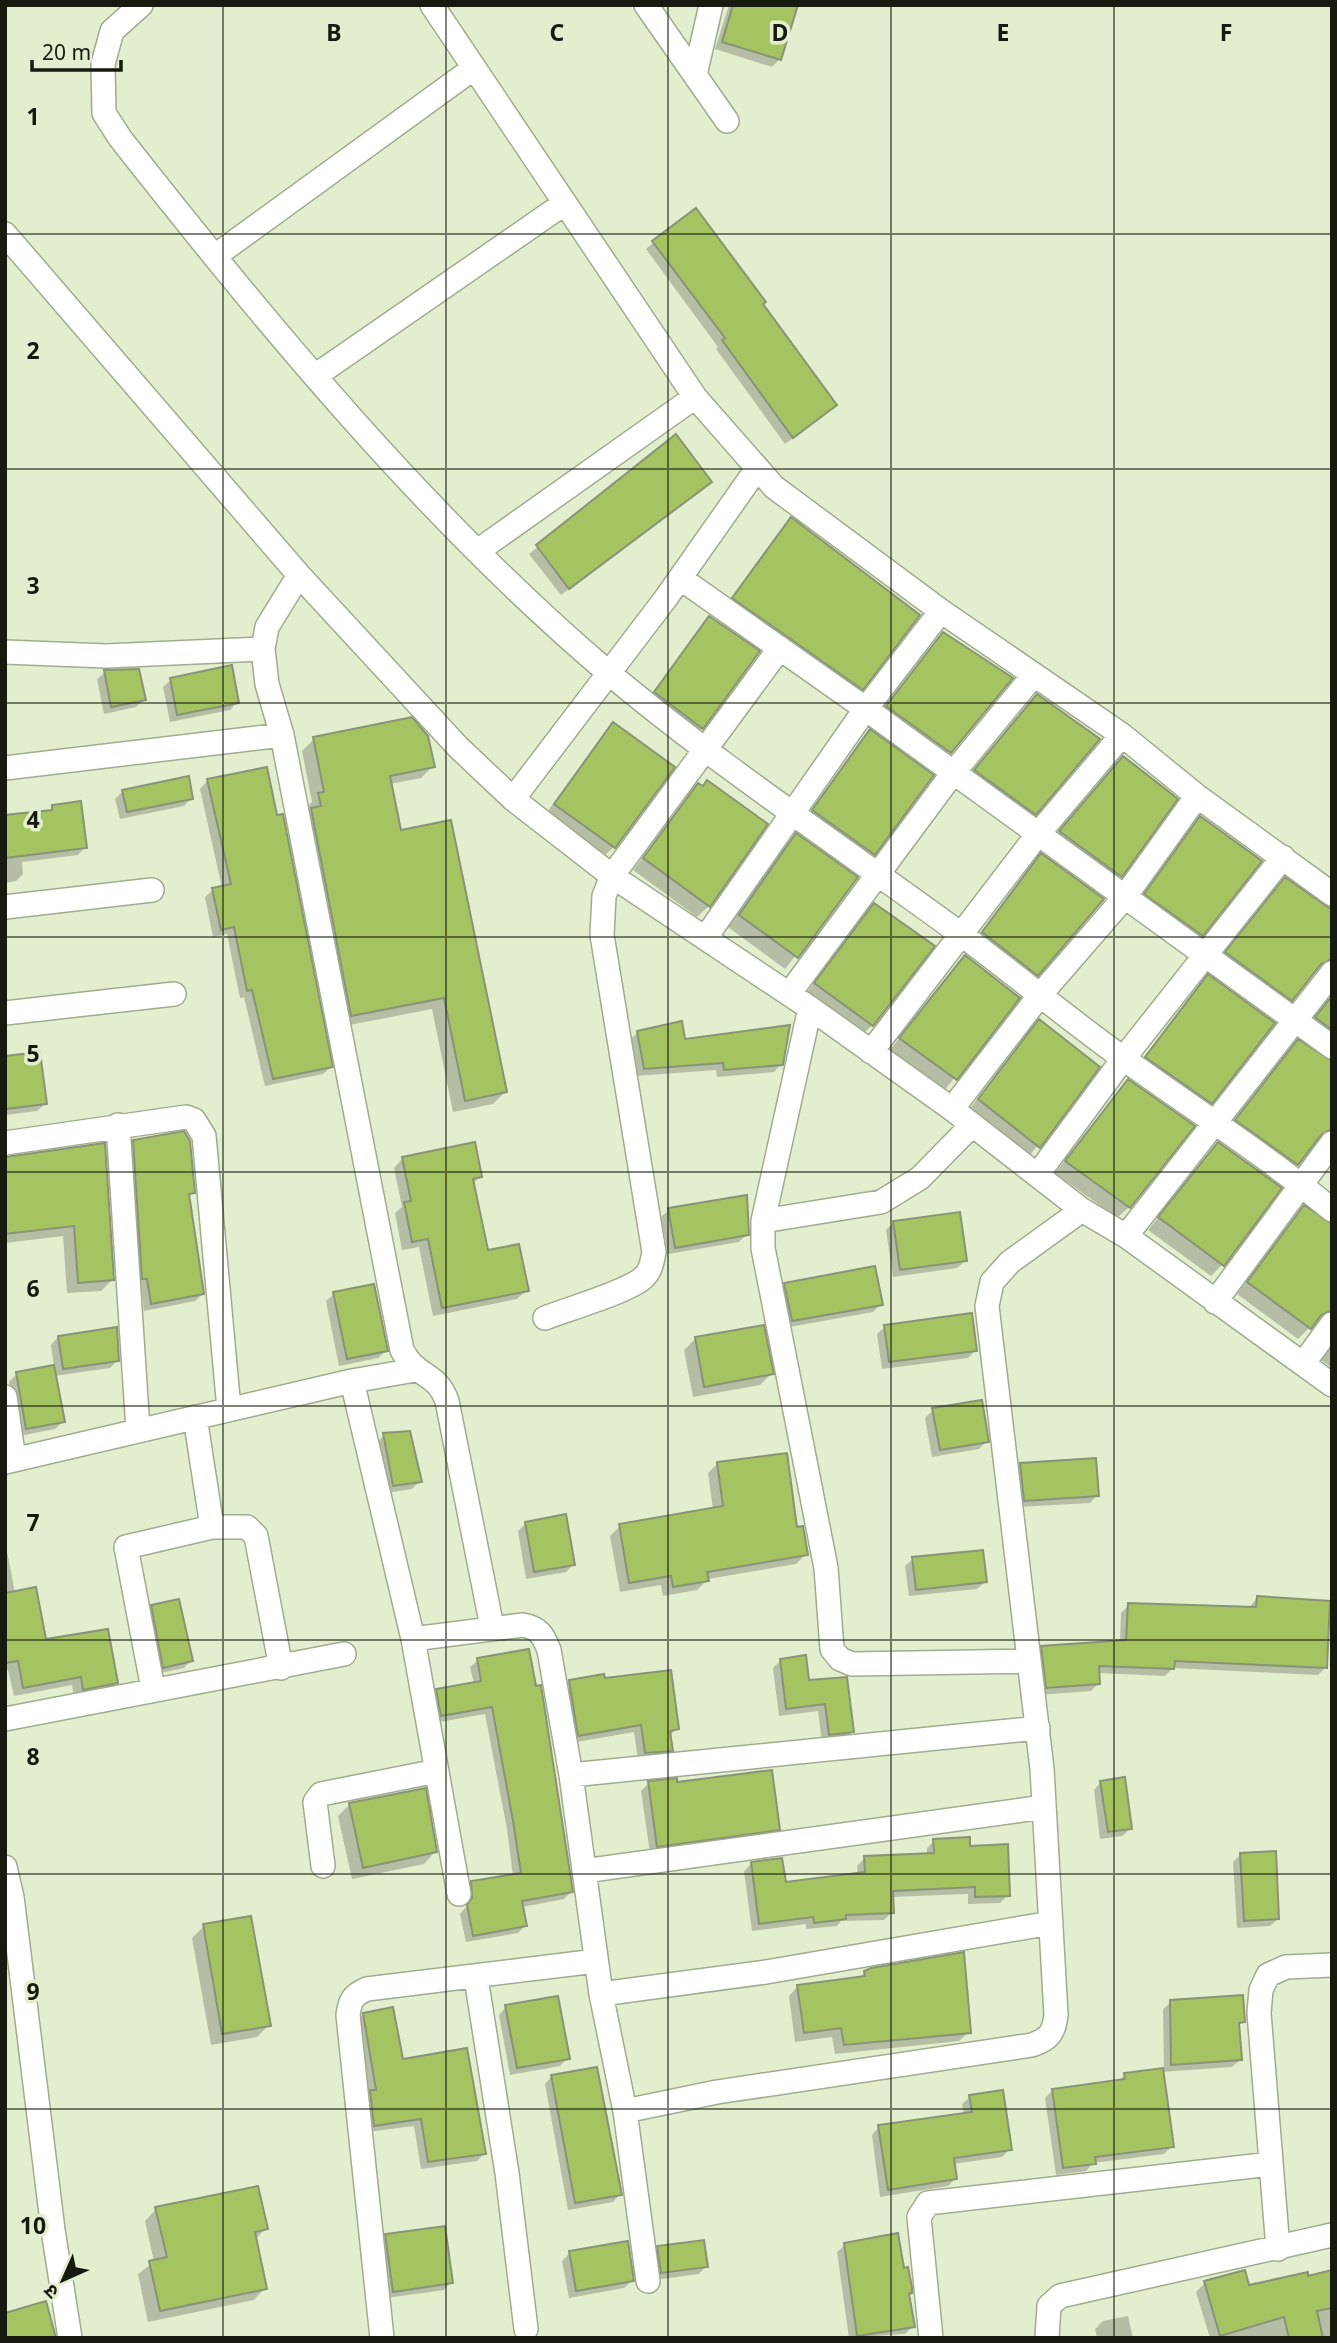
<svg xmlns="http://www.w3.org/2000/svg" width="1337" height="2343" font-family="'Noto Sans','Noto Sans Devanagari',sans-serif">
  <style>
    .shadow { fill: #0003 }
    .building { fill: #a5c360; stroke: #899377; stroke-width: 2 }
    .lines { fill: none; stroke-linecap: round; stroke-linejoin: round }
    .minor-casing { stroke: #a1ab8e; stroke-width: 26 }
    .minor { stroke: #fff; stroke-width: 23 }
    .grid { fill: none; stroke: #161a0f; stroke-width: 2; stroke-opacity: 0.55 }
    .grid-label { font-size: 23px; text-anchor: middle; font-weight: bold; fill: #161a0f; stroke: #e3eecf; stroke-width: 7; stroke-linejoin: round; paint-order: stroke }
  </style>
  <rect width="100%" height="100%" fill="#e3eecf"/>
  <!-- shadow -->
  <path class="shadow" d="M 729,5 L 796,5 L 780,59 L 772,67 L 715,49 Z
    M 695,210 L 799,352 L 796,355 L 827,413 L 785,444 L 716,349 L 718,347 L 646,249 Z
    M 675,437 L 710,482 L 561,595 L 529,554 Z
    M 791,520 L 861,688 L 850,700 L 722,610 Z
    M 709,618 L 702,728 L 690,739 L 644,704 Z
    M 943,634 L 1011,678 L 938,764 L 875,718 Z
    M 105,672 L 144,700 L 136,707 L 104,714 L 97,679 Z
    M 171,680 L 237,702 L 230,710 L 170,722 L 163,687 Z
    M 1037,696 L 1035,814 L 1023,825 L 963,782 Z
    M 614,724 L 614,847 L 602,858 L 544,816 Z
    M 871,732 L 873,854 L 862,865 L 802,823 Z
    M 314,739 L 433,766 L 421,778 L 390,784 L 400,832 L 505,1092 L 493,1104 L 453,1112 L 432,1009 L 339,1027 L 307,807 L 312,802 L 302,751 Z
    M 266,769 L 331,1067 L 323,1074 L 265,1086 L 244,997 L 240,998 L 227,934 L 213,937 L 205,897 L 213,890 L 222,888 L 200,789 L 207,781 Z
    M 1112,770 L 1176,799 L 1109,888 L 1048,844 Z
    M 698,785 L 709,906 L 697,917 L 633,870 Z
    M 123,791 L 191,798 L 184,806 L 120,819 L 115,799 Z
    M 53,807 L 85,847 L 78,855 L 22,862 L 23,874 L 16,881 L 5,883 L 5,817 L 48,812 Z
    M 1200,818 L 1201,935 L 1190,946 L 1134,906 Z
    M 796,835 L 856,878 L 785,969 L 728,927 L 784,847 Z
    M 1041,855 L 1037,975 L 1025,986 L 971,945 Z
    M 1285,879 L 1332,914 L 1332,979 L 1320,970 L 1312,974 L 1279,1011 L 1215,965 Z
    M 874,905 L 872,1025 L 860,1037 L 804,996 Z
    M 965,957 L 1018,998 L 944,1091 L 889,1051 Z
    M 1208,977 L 1211,1102 L 1199,1114 L 1135,1069 Z
    M 1332,995 L 1332,1054 L 1305,1030 Z
    M 1039,1022 L 1097,1068 L 1027,1159 L 967,1112 Z
    M 637,1033 L 781,1064 L 774,1072 L 717,1077 L 716,1070 L 636,1076 L 630,1040 Z
    M 1298,1042 L 1332,1062 L 1332,1130 L 1321,1141 L 1312,1144 L 1285,1176 L 1225,1132 Z
    M 5,1058 L 45,1104 L 37,1111 L 5,1115 Z
    M 1129,1081 L 1129,1207 L 1117,1218 L 1055,1173 Z
    M 134,1141 L 193,1192 L 188,1198 L 203,1294 L 195,1301 L 144,1311 L 126,1149 Z
    M 1218,1144 L 1223,1264 L 1211,1276 L 1148,1230 Z
    M 104,1145 L 112,1280 L 101,1291 L 67,1293 L 63,1236 L 5,1243 L 5,1158 Z
    M 403,1158 L 480,1176 L 473,1184 L 487,1253 L 527,1290 L 517,1299 L 433,1316 L 419,1247 L 402,1250 L 395,1213 L 402,1207 L 394,1168 Z
    M 1304,1207 L 1332,1224 L 1332,1331 L 1329,1324 L 1314,1323 L 1298,1339 L 1237,1294 Z
    M 669,1210 L 747,1234 L 739,1242 L 668,1254 L 661,1217 Z
    M 894,1222 L 965,1261 L 957,1268 L 893,1277 L 886,1230 Z
    M 785,1284 L 881,1304 L 873,1312 L 784,1328 L 777,1292 Z
    M 334,1294 L 386,1351 L 378,1358 L 339,1366 L 326,1301 Z
    M 885,1327 L 976,1350 L 968,1358 L 882,1369 L 877,1334 Z
    M 58,1337 L 118,1360 L 110,1368 L 54,1376 L 63,1422 L 55,1429 L 19,1436 L 9,1382 L 17,1374 L 54,1367 L 51,1345 Z
    M 696,1338 L 772,1373 L 760,1385 L 693,1397 L 684,1350 Z
    M 1332,1344 L 1332,1368 L 1321,1360 Z
    M 933,1410 L 987,1441 L 979,1449 L 932,1457 L 925,1418 Z
    M 384,1435 L 420,1481 L 412,1489 L 386,1493 L 377,1443 Z
    M 718,1463 L 795,1529 L 806,1554 L 796,1564 L 708,1579 L 697,1590 L 663,1596 L 661,1585 L 620,1592 L 610,1536 L 620,1526 L 713,1509 L 708,1473 Z
    M 1020,1464 L 1097,1495 L 1090,1503 L 1017,1507 L 1013,1472 Z
    M 525,1524 L 574,1564 L 566,1572 L 526,1579 L 518,1531 Z
    M 5,1541 L 15,1593 L 45,1641 L 116,1683 L 106,1692 L 74,1698 L 72,1685 L 14,1696 L 8,1670 L 5,1670 Z
    M 913,1559 L 985,1582 L 977,1589 L 909,1596 L 905,1566 Z
    M 1257,1598 L 1325,1668 L 1318,1675 L 1173,1668 L 1165,1676 L 1098,1673 L 1099,1683 L 1091,1691 L 1039,1695 L 1035,1655 L 1042,1648 L 1120,1642 L 1121,1613 L 1129,1605 L 1249,1608 Z
    M 152,1607 L 191,1660 L 184,1668 L 156,1674 L 145,1615 Z
    M 478,1660 L 571,1892 L 564,1899 L 522,1907 L 525,1926 L 518,1933 L 466,1942 L 460,1914 L 466,1907 L 464,1890 L 472,1883 L 513,1876 L 507,1829 L 485,1714 L 434,1723 L 430,1698 L 437,1691 L 474,1684 L 470,1667 Z
    M 781,1660 L 808,1682 L 852,1732 L 845,1739 L 822,1742 L 818,1711 L 779,1716 L 773,1668 Z
    M 604,1680 L 677,1729 L 669,1736 L 671,1750 L 663,1758 L 638,1760 L 634,1732 L 571,1743 L 562,1689 L 569,1682 Z
    M 1101,1782 L 1130,1829 L 1122,1836 L 1100,1839 L 1094,1790 Z
    M 649,1783 L 676,1783 L 778,1829 L 771,1837 L 650,1853 L 641,1791 Z
    M 350,1804 L 435,1852 L 424,1864 L 352,1879 L 338,1816 Z
    M 934,1841 L 968,1848 L 1008,1895 L 1000,1903 L 968,1904 L 968,1894 L 891,1897 L 892,1912 L 884,1920 L 841,1921 L 837,1926 L 806,1929 L 806,1924 L 752,1931 L 744,1871 L 751,1864 L 784,1884 L 858,1875 L 857,1866 L 865,1858 L 927,1855 L 927,1848 Z
    M 1241,1854 L 1278,1919 L 1270,1926 L 1237,1928 L 1233,1862 Z
    M 204,1926 L 269,2025 L 257,2037 L 211,2045 L 192,1938 Z
    M 865,1972 L 969,2032 L 959,2041 L 835,2054 L 832,2037 L 795,2042 L 789,1996 L 798,1986 L 860,1978 Z
    M 1171,2002 L 1243,2021 L 1237,2027 L 1240,2060 L 1232,2067 L 1161,2072 L 1172,2146 L 1164,2154 L 1093,2163 L 1086,2171 L 1056,2175 L 1045,2098 L 1052,2091 L 1118,2081 L 1125,2075 L 1164,2070 L 1163,2009 Z
    M 506,2007 L 568,2058 L 560,2066 L 510,2075 L 499,2015 Z
    M 363,2014 L 485,2153 L 477,2161 L 421,2169 L 414,2126 L 367,2132 L 363,2100 L 369,2094 L 356,2022 Z
    M 552,2076 L 620,2194 L 613,2202 L 568,2210 L 545,2084 Z
    M 970,2097 L 1010,2149 L 1002,2157 L 953,2164 L 955,2179 L 948,2186 L 880,2197 L 872,2135 L 879,2127 L 964,2115 L 962,2104 Z
    M 156,2209 L 266,2228 L 255,2240 L 265,2288 L 254,2300 L 148,2322 L 138,2274 L 154,2262 L 145,2221 Z
    M 386,2236 L 451,2282 L 444,2290 L 386,2298 L 378,2244 Z
    M 845,2245 L 907,2269 L 913,2326 L 905,2334 L 849,2338 L 837,2252 Z
    M 658,2248 L 706,2266 L 699,2274 L 654,2280 L 651,2256 Z
    M 570,2253 L 632,2281 L 624,2288 L 569,2298 L 562,2261 Z
    M 1332,2270 L 1332,2338 L 1210,2338 L 1196,2292 L 1205,2283 L 1248,2287 Z
    M 1128,2316 L 1133,2338 L 1097,2338 L 1095,2329 L 1103,2321 Z"/>
  <!-- building -->
  <path class="building" d="M 733,5 L 798,5 L 781,60 L 722,42 Z
    M 696,208 L 766,302 L 763,304 L 837,405 L 793,438 L 722,340 L 725,338 L 652,241 Z
    M 676,434 L 712,482 L 569,589 L 536,545 Z
    M 791,517 L 920,615 L 863,690 L 732,598 Z
    M 709,616 L 760,651 L 703,729 L 654,692 Z
    M 943,632 L 1013,678 L 951,753 L 886,706 Z
    M 232,665 L 239,703 L 177,715 L 170,678 Z
    M 139,669 L 146,700 L 111,707 L 104,670 Z
    M 1037,694 L 1100,739 L 1036,815 L 974,770 Z
    M 412,717 L 428,736 L 435,767 L 390,776 L 401,830 L 451,820 L 507,1092 L 465,1101 L 444,998 L 351,1016 L 311,808 L 321,806 L 318,793 L 324,792 L 313,737 Z
    M 613,722 L 675,767 L 615,848 L 554,804 Z
    M 870,729 L 934,775 L 875,855 L 812,810 Z
    M 1123,756 L 1178,799 L 1122,877 L 1059,831 Z
    M 267,767 L 277,815 L 283,814 L 333,1067 L 273,1079 L 252,990 L 247,991 L 234,927 L 221,930 L 212,888 L 231,884 L 207,779 Z
    M 189,776 L 193,799 L 127,812 L 122,790 Z
    M 707,780 L 768,824 L 710,907 L 643,858 L 698,783 L 703,786 Z
    M 81,801 L 87,848 L 5,858 L 5,815 L 52,810 L 52,805 Z
    M 1200,816 L 1262,861 L 1203,936 L 1144,894 Z
    M 796,833 L 858,877 L 798,958 L 739,915 Z
    M 1041,853 L 1104,899 L 1038,976 L 982,932 Z
    M 1285,877 L 1332,910 L 1332,959 L 1321,964 L 1292,1001 L 1225,952 Z
    M 874,903 L 935,946 L 873,1026 L 814,983 Z
    M 965,955 L 1020,998 L 957,1080 L 899,1038 Z
    M 1208,974 L 1275,1023 L 1212,1104 L 1145,1057 Z
    M 1332,996 L 1332,1030 L 1315,1017 Z
    M 1039,1019 L 1100,1067 L 1040,1148 L 978,1099 Z
    M 682,1021 L 685,1039 L 790,1025 L 783,1065 L 724,1070 L 723,1063 L 644,1069 L 637,1031 Z
    M 1298,1039 L 1332,1061 L 1332,1129 L 1321,1135 L 1298,1165 L 1235,1120 Z
    M 40,1052 L 47,1104 L 5,1109 L 5,1056 Z
    M 1128,1079 L 1195,1126 L 1130,1208 L 1065,1161 Z
    M 184,1131 L 190,1141 L 195,1193 L 189,1194 L 204,1294 L 151,1304 L 147,1279 L 142,1279 L 133,1140 Z
    M 475,1142 L 482,1177 L 473,1179 L 488,1250 L 519,1244 L 529,1291 L 442,1308 L 428,1239 L 412,1242 L 404,1202 L 411,1201 L 402,1157 Z
    M 1218,1142 L 1282,1188 L 1224,1266 L 1158,1217 Z
    M 105,1143 L 114,1280 L 78,1283 L 74,1226 L 5,1234 L 5,1157 Z
    M 747,1195 L 749,1235 L 675,1248 L 668,1208 Z
    M 1304,1205 L 1332,1224 L 1332,1310 L 1321,1315 L 1311,1329 L 1247,1282 Z
    M 960,1212 L 967,1261 L 900,1270 L 893,1221 Z
    M 875,1266 L 883,1305 L 792,1321 L 784,1283 Z
    M 374,1284 L 388,1351 L 347,1359 L 333,1292 Z
    M 972,1313 L 977,1351 L 889,1362 L 884,1325 Z
    M 764,1325 L 774,1374 L 704,1387 L 695,1337 Z
    M 117,1327 L 119,1361 L 63,1369 L 58,1336 Z
    M 54,1365 L 65,1422 L 26,1429 L 16,1372 Z
    M 982,1400 L 989,1442 L 940,1450 L 932,1408 Z
    M 410,1431 L 422,1482 L 393,1486 L 383,1433 Z
    M 787,1453 L 797,1527 L 803,1526 L 808,1555 L 707,1572 L 709,1581 L 673,1587 L 671,1576 L 629,1583 L 619,1524 L 723,1506 L 717,1462 Z
    M 1096,1458 L 1099,1496 L 1024,1501 L 1020,1463 Z
    M 566,1514 L 575,1565 L 534,1572 L 525,1522 Z
    M 983,1550 L 987,1582 L 916,1590 L 912,1557 Z
    M 36,1587 L 46,1639 L 108,1629 L 118,1683 L 83,1690 L 81,1677 L 23,1688 L 18,1661 L 5,1663 L 5,1593 Z
    M 1257,1596 L 1330,1601 L 1327,1668 L 1175,1661 L 1174,1669 L 1099,1666 L 1100,1684 L 1046,1688 L 1041,1646 L 1126,1640 L 1128,1603 L 1256,1607 Z
    M 179,1599 L 193,1661 L 163,1668 L 151,1605 Z
    M 529,1649 L 536,1686 L 541,1685 L 573,1892 L 522,1901 L 527,1926 L 473,1936 L 467,1905 L 472,1898 L 471,1881 L 521,1873 L 513,1821 L 492,1707 L 441,1716 L 436,1689 L 481,1681 L 477,1658 Z
    M 806,1655 L 809,1680 L 847,1677 L 854,1732 L 829,1735 L 825,1704 L 786,1709 L 780,1659 Z
    M 671,1670 L 679,1729 L 670,1731 L 673,1751 L 645,1753 L 641,1725 L 578,1736 L 569,1680 L 604,1674 L 605,1678 Z
    M 772,1770 L 780,1830 L 657,1847 L 648,1781 L 677,1778 L 677,1782 Z
    M 1125,1777 L 1132,1829 L 1108,1832 L 1100,1781 Z
    M 426,1788 L 437,1852 L 363,1868 L 349,1803 Z
    M 970,1837 L 970,1846 L 1008,1844 L 1010,1896 L 975,1897 L 975,1887 L 893,1891 L 894,1913 L 846,1915 L 846,1919 L 814,1923 L 813,1917 L 759,1924 L 751,1862 L 782,1858 L 786,1882 L 865,1872 L 864,1856 L 934,1853 L 933,1839 Z
    M 1276,1851 L 1279,1919 L 1244,1921 L 1240,1853 Z
    M 251,1916 L 271,2026 L 222,2034 L 203,1924 Z
    M 964,1952 L 971,2033 L 844,2045 L 841,2028 L 804,2033 L 797,1985 L 865,1976 L 864,1971 L 871,1968 Z
    M 1243,1995 L 1245,2022 L 1239,2023 L 1242,2060 L 1171,2065 L 1170,2000 Z
    M 558,1996 L 570,2059 L 517,2068 L 505,2005 Z
    M 393,2007 L 403,2059 L 467,2048 L 486,2154 L 428,2162 L 421,2119 L 374,2126 L 370,2090 L 376,2090 L 363,2013 Z
    M 597,2067 L 622,2195 L 575,2203 L 551,2075 Z
    M 1163,2068 L 1174,2147 L 1095,2157 L 1096,2164 L 1063,2168 L 1052,2089 L 1125,2079 L 1124,2073 Z
    M 1003,2090 L 1012,2150 L 954,2158 L 957,2179 L 888,2190 L 878,2125 L 972,2112 L 969,2095 Z
    M 258,2186 L 268,2229 L 255,2232 L 267,2289 L 160,2311 L 149,2261 L 167,2257 L 155,2207 Z
    M 445,2226 L 453,2283 L 393,2292 L 385,2234 Z
    M 898,2233 L 904,2268 L 908,2267 L 912,2287 L 912,2293 L 909,2294 L 915,2327 L 857,2336 L 844,2243 Z
    M 704,2240 L 708,2267 L 661,2273 L 657,2246 Z
    M 628,2241 L 634,2281 L 576,2291 L 569,2251 Z
    M 1245,2270 L 1249,2285 L 1308,2272 L 1308,2276 L 1332,2270 L 1332,2308 L 1317,2311 L 1323,2338 L 1289,2338 L 1284,2317 L 1220,2336 L 1204,2281 Z
    M 46,2301 L 56,2338 L 5,2338 L 5,2313 Z"/>
  <g class="lines">
    <defs>
      <path id="minor" d="M 141,5 L 112,31 L 103,64 L 104,113 L 120,138 C 265,323 430,522 610,674 C 721,767 842,847 958,932 C 1015,974 1069,1020 1127,1061 C 1195,1110 1267,1156 1332,1210
        M 432,5 L 695,397 L 774,487 L 941,611 L 1122,735 L 1197,796 L 1332,894
        M 646,5 L 727,121
        M 695,75 L 711,5
        M 5,234 L 299,575 L 458,747 L 513,799 L 612,876 L 810,1008 L 952,1109 L 1082,1210 L 1126,1236 L 1332,1385
        M 215,256 L 474,68
        M 315,376 L 565,203
        M 479,550 L 695,397
        M 299,575 L 267,627 L 263,649 L 267,684 L 282,735 L 402,1350 C 417,1379 436,1371 447,1401 L 492,1627
        M 680,578 L 866,709 L 1332,1047
        M 5,652 L 106,656 L 263,649
        M 5,768 L 282,735
        M 513,799 L 666,598 L 756,470
        M 5,907 L 152,890
        M 706,937 L 864,711 L 941,611
        M 789,994 L 953,773 L 1033,676
        M 810,1008 L 763,1221 L 763,1248 L 826,1568 L 832,1649 L 840,1659 L 852,1664 L 1029,1661
        M 5,1013 L 174,994
        M 871,1052 L 1038,834 L 1122,735
        M 952,1109 L 1040,995 L 1124,898 L 1197,796
        M 118,1125 L 138,1430
        M 5,1143 L 186,1117 L 194,1120 L 204,1136 L 229,1409
        M 1038,1174 L 1123,1059 L 1283,857
        M 763,1221 L 881,1202 L 920,1178 L 972,1125
        M 1126,1236 L 1332,973
        M 1215,1302 L 1332,1143
        M 545,1318 C 568,1309 627,1292 643,1278 C 651,1271 652,1262 654,1252 L 602,935 L 604,896 L 612,876 L 780,648
        M 1303,1364 L 1332,1324
        M 352,1381 L 413,1639 L 459,1894
        M 5,1397 L 14,1460
        M 195,1417 L 212,1527
        M 5,1462 L 352,1381 L 415,1370
        M 413,1639 L 523,1625 C 539,1628 543,1635 549,1650 L 571,1775 L 601,1994 L 625,2111 L 648,2281
        M 153,1689 L 126,1547 L 212,1527 L 247,1527 L 256,1536 L 281,1668
        M 5,1719 L 344,1654
        M 571,1775 L 1038,1728
        M 323,1866 L 315,1802 L 321,1794 L 437,1771
        M 5,1867 L 12,1897 L 53,2230 L 70,2338
        M 584,1871 L 1044,1807
        M 476,1978 L 507,2173 L 526,2329
        M 601,1994 L 766,1972 L 1051,1923
        M 625,2111 L 717,2092 L 1032,2045 C 1049,2039 1054,2033 1056,2015 L 1042,1769 L 987,1306 L 992,1282 L 1010,1262 L 1082,1210
        M 1278,2249 L 1259,2013 L 1261,1990 L 1268,1975 L 1286,1967 L 1332,1965
        M 382,2338 L 348,2015 C 350,2000 353,1995 367,1989 L 596,1961
        M 931,2338 L 919,2217 L 928,2203 L 1271,2164
        M 1047,2338 L 1049,2306 L 1060,2296 L 1332,2235"/>
    </defs>
    <!-- minor casing -->
    <use href="#minor" class="minor-casing"/>
    <!-- minor -->
    <use href="#minor" class="minor"/>
  </g>
  <!-- grid -->
  <path class="grid" d="M 223,5 L 223,2338M 446,5 L 446,2338M 668,5 L 668,2338M 891,5 L 891,2338M 1114,5 L 1114,2338M 5,234 L 1332,234M 5,469 L 1332,469M 5,703 L 1332,703M 5,937 L 1332,937M 5,1172 L 1332,1172M 5,1406 L 1332,1406M 5,1640 L 1332,1640M 5,1874 L 1332,1874M 5,2109 L 1332,2109"/>
  <g class="grid-label">
    <text x="334" y="41">B</text>
    <text x="557" y="41">C</text>
    <text x="780" y="41">D</text>
    <text x="1003" y="41">E</text>
    <text x="1226" y="41">F</text>
    <text x="33" y="125">1</text>
    <text x="33" y="359">2</text>
    <text x="33" y="594">3</text>
    <text x="33" y="828">4</text>
    <text x="33" y="1062">5</text>
    <text x="33" y="1297">6</text>
    <text x="33" y="1531">7</text>
    <text x="33" y="1765">8</text>
    <text x="33" y="2000">9</text>
    <text x="33" y="2234">10</text>
  </g>
  <!-- border -->
  <rect width="1337" height="2343" fill="none" stroke="#161a0f" stroke-width="14"/>
  <!-- north arrow -->
  <g transform="translate(63 2280) rotate(225)" stroke="#e3eecf" stroke-width="5" paint-order="stroke">
  <path d="M0-5L12 26L0 18L-12 26Z" fill="#161a0f"/>
  <text y="-10" font-size="19" font-weight="bold" text-anchor="middle" fill="#161a0f">उ</text>
  </g>
  <!-- scale -->
  <path d="M32 60v10h89v-10" fill="none" stroke="#161a0f" stroke-width="3.5"/>
  <text x="42" y="60" font-size="21" fill="#161a0f" stroke="#e3eecf" stroke-width="5" paint-order="stroke">20 m</text>
</svg>
